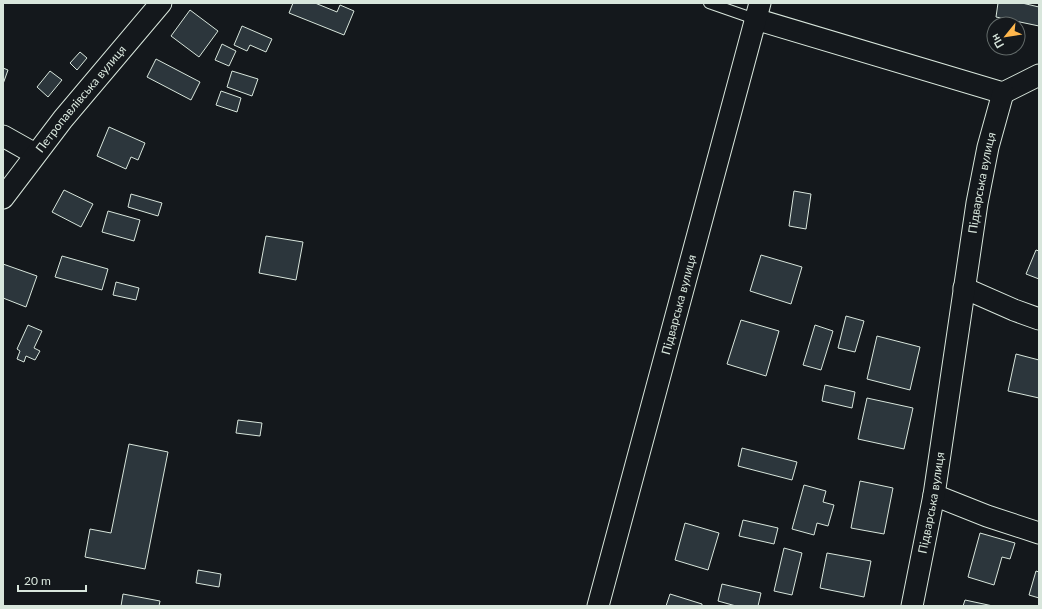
<svg xmlns="http://www.w3.org/2000/svg" width="1042" height="609" font-family="Lato,sans-serif">
  <style>
    .building { fill: #2c363c; stroke: #d8e6dc }
    .lines { fill: none; stroke-linecap: round; stroke-linejoin: round }
    .lane-casing { stroke: #d8e6dc; stroke-width: 12 }
    .street-casing { stroke: #d8e6dc; stroke-width: 23 }
    .lane { stroke: #14181c; stroke-width: 10 }
    .street { stroke: #14181c; stroke-width: 21 }
    .labels { text-anchor: middle; stroke-width: 3; stroke-linejoin: round; paint-order: stroke }
    .street-label { font-size: 12px; fill: #d8e6dc; stroke: #14181c }
  </style>
  <rect width="100%" height="100%" fill="#14181c"/>
  <!-- building -->
  <path class="building" d="M 293,3 L 315,3 L 337,12 L 340,5 L 354,11 L 344,35 L 289,13 Z
    M 998,3 L 1022,3 L 1039,7 L 1039,26 L 996,17 Z
    M 190,10 L 218,31 L 199,57 L 171,36 Z
    M 242,26 L 272,39 L 266,52 L 250,45 L 247,51 L 234,45 Z
    M 222,44 L 236,51 L 229,66 L 215,60 Z
    M 80,52 L 87,58 L 77,70 L 70,63 Z
    M 156,59 L 200,82 L 191,100 L 147,77 Z
    M 3,68 L 8,70 L 3,84 Z
    M 50,71 L 62,80 L 48,97 L 37,87 Z
    M 232,71 L 258,79 L 252,96 L 227,87 Z
    M 221,91 L 241,98 L 237,112 L 216,105 Z
    M 109,127 L 145,143 L 138,160 L 131,157 L 126,169 L 97,156 Z
    M 64,190 L 93,204 L 81,227 L 52,212 Z
    M 794,191 L 811,194 L 806,229 L 789,226 Z
    M 131,194 L 162,203 L 158,216 L 128,207 Z
    M 108,211 L 140,220 L 134,241 L 102,232 Z
    M 266,236 L 303,242 L 296,280 L 259,273 Z
    M 1036,250 L 1039,251 L 1039,279 L 1026,274 Z
    M 761,255 L 802,267 L 791,304 L 750,291 Z
    M 62,256 L 108,269 L 102,290 L 55,277 Z
    M 3,264 L 37,276 L 26,307 L 3,298 Z
    M 116,282 L 139,288 L 136,300 L 113,295 Z
    M 846,316 L 864,321 L 855,352 L 838,348 Z
    M 741,320 L 779,331 L 766,376 L 727,364 Z
    M 28,325 L 42,331 L 34,348 L 40,351 L 35,360 L 26,356 L 24,362 L 17,359 L 20,351 L 17,349 Z
    M 815,325 L 833,331 L 821,370 L 803,365 Z
    M 877,336 L 920,347 L 910,390 L 867,379 Z
    M 1016,354 L 1039,360 L 1039,398 L 1008,391 Z
    M 825,385 L 855,392 L 852,408 L 822,401 Z
    M 867,398 L 913,408 L 904,449 L 858,439 Z
    M 238,420 L 262,423 L 260,436 L 236,433 Z
    M 129,444 L 168,452 L 145,569 L 85,557 L 90,529 L 111,533 Z
    M 742,448 L 797,462 L 792,480 L 738,466 Z
    M 860,481 L 893,488 L 884,534 L 851,528 Z
    M 804,485 L 826,491 L 823,502 L 834,505 L 828,526 L 817,523 L 814,535 L 792,529 Z
    M 743,520 L 778,528 L 774,544 L 739,536 Z
    M 685,523 L 719,533 L 708,570 L 675,560 Z
    M 980,533 L 1015,543 L 1010,559 L 1002,557 L 994,585 L 968,577 Z
    M 784,548 L 802,553 L 792,595 L 774,591 Z
    M 827,553 L 871,561 L 864,597 L 820,588 Z
    M 198,570 L 221,574 L 219,587 L 196,583 Z
    M 1036,571 L 1039,572 L 1039,598 L 1029,595 Z
    M 722,584 L 761,593 L 758,606 L 736,606 L 718,601 Z
    M 123,594 L 160,601 L 159,606 L 121,606 Z
    M 670,594 L 702,604 L 702,606 L 666,606 Z
    M 965,600 L 993,606 L 963,606 Z"/>
  <g class="lines">
    <defs>
      <path id="lane" d="M 709,3 L 755,19"/>
      <g id="street">
        <path d="M 755,19 L 1003,93 L 1039,75"/>
        <path d="M 3,136 L 35,154"/>
        <path id="s1" d="M 3,198 L 63,119 L 161,3"/>
        <path d="M 964,288 L 1014,310 L 1039,319"/>
        <path d="M 934,495 L 987,516 L 1039,533"/>
        <path id="s2" d="M 598,606 L 760,3"/>
        <path id="s3" d="M 912,606 L 934,495 L 977,203 L 988,147 L 1003,93"/>
      </g>
    </defs>
    <!-- lane casing -->
    <use href="#lane" class="lane-casing"/>
    <!-- street casing -->
    <use href="#street" class="street-casing"/>
    <!-- lane -->
    <use href="#lane" class="lane"/>
    <!-- street -->
    <use href="#street" class="street"/>
  </g>
  <g class="labels">
    <!-- street labels -->
    <g class="street-label">
      <text dy="4" stroke="none"><textPath href="#s1" startOffset="126">Петропавлівська вулиця</textPath></text>
      <text dy="4" stroke="none"><textPath href="#s3" startOffset="429">Підварська вулиця</textPath></text>
      <text dy="4" stroke="none"><textPath href="#s2" startOffset="312">Підварська вулиця</textPath></text>
      <text dy="4" stroke="none"><textPath href="#s3" startOffset="105">Підварська вулиця</textPath></text>
    </g>
  </g>
  <!-- border -->
  <rect width="1042" height="609" fill="none" stroke="#d8e6dc" stroke-width="8"/>
  <!-- north arrow -->
  <g transform="translate(1006 36) rotate(240)"><circle r="19" fill="#14181c" stroke="#626a69"/>
  <path d="M0-3L7 15L0 10L-7 15Z" fill="#ffb74d"/>
  <text y="-6" font-size="11" font-weight="bold" text-anchor="middle" fill="#d8e6dc">Пн</text>
  </g>
  <!-- scale -->
  <path d="M18 585v6h68v-6" fill="none" stroke="#d8e6dc" stroke-width="2"/>
  <text x="24" y="585" font-size="12" fill="#d8e6dc" stroke="#14181c" stroke-width="3" paint-order="stroke">20 m</text>
</svg>
